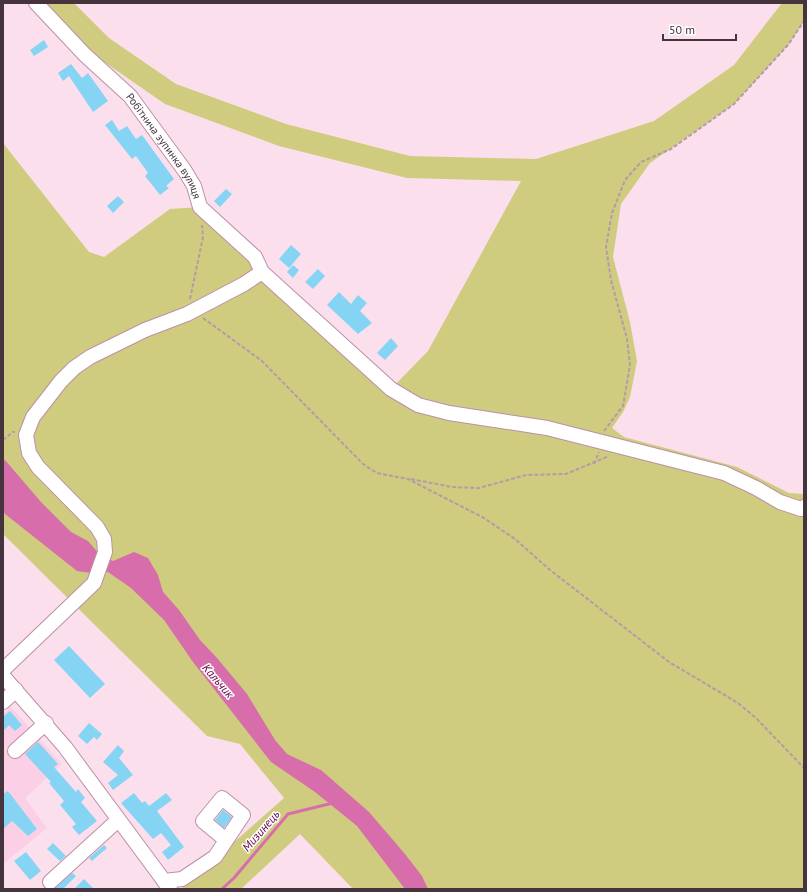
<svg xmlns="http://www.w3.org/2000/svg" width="807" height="892" font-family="'PT Sans',sans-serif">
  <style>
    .built { fill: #fbd0e6 }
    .green { fill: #cfcc80 }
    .water { fill: #d76daa }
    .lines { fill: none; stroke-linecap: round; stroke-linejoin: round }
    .stream { stroke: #d76daa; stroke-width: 3 }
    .building { fill: #85d4f4 }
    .minor-casing { stroke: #bb90a6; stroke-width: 16 }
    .path { stroke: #b39ba7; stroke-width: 2; stroke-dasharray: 4 2; stroke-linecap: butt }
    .minor { stroke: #fff; stroke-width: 14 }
    .labels { text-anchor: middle; stroke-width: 3; stroke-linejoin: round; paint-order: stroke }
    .street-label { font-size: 11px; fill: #45333d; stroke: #fff }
    .water-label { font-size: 12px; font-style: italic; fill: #660047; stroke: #fff }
  </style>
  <rect width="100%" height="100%" fill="#fcdfed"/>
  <!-- built -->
  <path class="built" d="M 11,707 L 62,764 L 25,798 L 47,828 L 3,864 L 3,714 Z"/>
  <!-- green -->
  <path class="green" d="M 43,3 L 74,3 L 109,38 L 176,84 L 286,124 L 410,156 L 536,159 L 654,121 L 734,65 L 782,3 L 804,3 L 804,21 L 788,45 L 734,104 L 650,163 L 621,204 L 613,257 L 630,322 L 637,361 L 630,397 L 623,412 L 612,428 L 624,437 L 737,467 L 789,493 L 804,494 L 804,889 L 353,889 L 300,834 L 241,889 L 181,889 L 284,798 L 240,744 L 207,736 L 3,534 L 3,143 L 89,252 L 104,257 L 170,209 L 200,207 L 391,389 L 428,351 L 521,181 L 407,178 L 279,146 L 165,104 L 94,55 Z"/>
  <!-- water -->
  <path class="water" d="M 5,460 L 41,502 L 71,532 L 88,541 L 100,555 L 113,561 L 134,552 L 148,558 L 158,575 L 163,592 L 179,610 L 200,640 L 217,658 L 247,694 L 275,740 L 287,754 L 321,770 L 369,812 L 405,854 L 422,876 L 428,889 L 405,889 L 357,826 L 315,792 L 271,762 L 193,662 L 164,620 L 131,588 L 108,572 L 92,573 L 77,571 L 5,514 L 3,510 L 3,462 Z"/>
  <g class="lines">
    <!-- stream -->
    <path class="stream" d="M 222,889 L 234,878 L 288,814 L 333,803"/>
  </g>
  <!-- building -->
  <path class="building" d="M 44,40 L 48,47 L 34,56 L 30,50 Z
    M 71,64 L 82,78 L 88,73 L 108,101 L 93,112 L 69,76 L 63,81 L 58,73 Z
    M 112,120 L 119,131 L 127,126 L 136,139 L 142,135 L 174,179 L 166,186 L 169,188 L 160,195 L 145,176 L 148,173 L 136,156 L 132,159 L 105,125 Z
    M 226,189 L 232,194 L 220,207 L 214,201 Z
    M 118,196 L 124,202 L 113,213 L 107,206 Z
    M 291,245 L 301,254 L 289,268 L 279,259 Z
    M 293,265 L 299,270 L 293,278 L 287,272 Z
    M 318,269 L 325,276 L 313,289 L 305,282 Z
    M 339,292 L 351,304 L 358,295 L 367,303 L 360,311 L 372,323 L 358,334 L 327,305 Z
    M 391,338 L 398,346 L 385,360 L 377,353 Z
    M 69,646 L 105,684 L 90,698 L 54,660 Z
    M 10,711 L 22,725 L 15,731 L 9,725 L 3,731 L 3,717 Z
    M 89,723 L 102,734 L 97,740 L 94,737 L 87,744 L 78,736 Z
    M 38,742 L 58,764 L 54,767 L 76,792 L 78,789 L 85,798 L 81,802 L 97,821 L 79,835 L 72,827 L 76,824 L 60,805 L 64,801 L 49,783 L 51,782 L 25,754 Z
    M 118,745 L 124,751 L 119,758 L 133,775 L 113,790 L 108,783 L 118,775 L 103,762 Z
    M 8,791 L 37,829 L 28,836 L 12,821 L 3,829 L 3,794 Z
    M 134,793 L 142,803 L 145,801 L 149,806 L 166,793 L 172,800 L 157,811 L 184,847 L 168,860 L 162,852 L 171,845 L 161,833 L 153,839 L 121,803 Z
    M 223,810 L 232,817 L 224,828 L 215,820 Z
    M 53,843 L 66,856 L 60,861 L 47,849 Z
    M 104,845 L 107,848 L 92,861 L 89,858 Z
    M 26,852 L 41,871 L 30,880 L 14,861 Z
    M 72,873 L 76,876 L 63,889 L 54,889 Z
    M 84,879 L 94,889 L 74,889 Z"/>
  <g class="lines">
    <defs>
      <g id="minor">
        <path id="s1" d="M 36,3 L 85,55 L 130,96 L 185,171 L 194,186 L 200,207 L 255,257 L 262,272 L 391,389 L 418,405 L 449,413 L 547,428 L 724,473 L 756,488 L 780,502 L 801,509 L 804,507"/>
        <path d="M 3,670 L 94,583 L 105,552 L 104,539 L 97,527 L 38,467 L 29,453 L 26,435 L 33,417 L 61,381 L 74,368 L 90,357 L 145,330 L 187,314 L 244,284 L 262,272"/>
        <path d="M 3,676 L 65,747 L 170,889"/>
        <path d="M 3,702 L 16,690"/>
        <path d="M 15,751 L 46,723"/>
        <path d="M 164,881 L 182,879 L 215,857 L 243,815 L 222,798 L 203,821 L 226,840"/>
        <path d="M 50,882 L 118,820"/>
      </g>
    </defs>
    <!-- minor casing -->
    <use href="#minor" class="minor-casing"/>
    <!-- path -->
    <path class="path" d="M 190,299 L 203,237 L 202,225
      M 203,318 L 262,361 L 363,464 L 377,473 L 408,479 L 484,518 L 515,539 L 550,570 L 669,662 L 738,703 L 756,718 L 804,768
      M 604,431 L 623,406 L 630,365 L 627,339 L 611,280 L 606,247 L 612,213 L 625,180 L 641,162 L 671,149 L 734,104 L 788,45 L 804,21
      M 3,440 L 13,432 L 15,432
      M 594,464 L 599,452
      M 411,479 L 452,487 L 479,488 L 526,475 L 566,474 L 609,456"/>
    <!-- minor -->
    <use href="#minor" class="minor"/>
  </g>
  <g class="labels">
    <!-- street labels -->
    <g class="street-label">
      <text dy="4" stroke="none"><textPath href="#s1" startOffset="193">Робітнича зупинка вулиця</textPath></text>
    </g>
    <!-- water labels -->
    <g class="water-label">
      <text transform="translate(218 681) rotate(49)" y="4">Кальчик</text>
      <text transform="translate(261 831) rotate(-49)" y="4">Мизинець</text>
    </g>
  </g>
  <!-- border -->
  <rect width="807" height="892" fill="none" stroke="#45333d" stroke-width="8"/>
  <!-- scale -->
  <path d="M663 34v6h73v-6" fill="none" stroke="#45333d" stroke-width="2"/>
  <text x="669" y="34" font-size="12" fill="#45333d" stroke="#ffffff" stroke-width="3" paint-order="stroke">50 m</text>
</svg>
